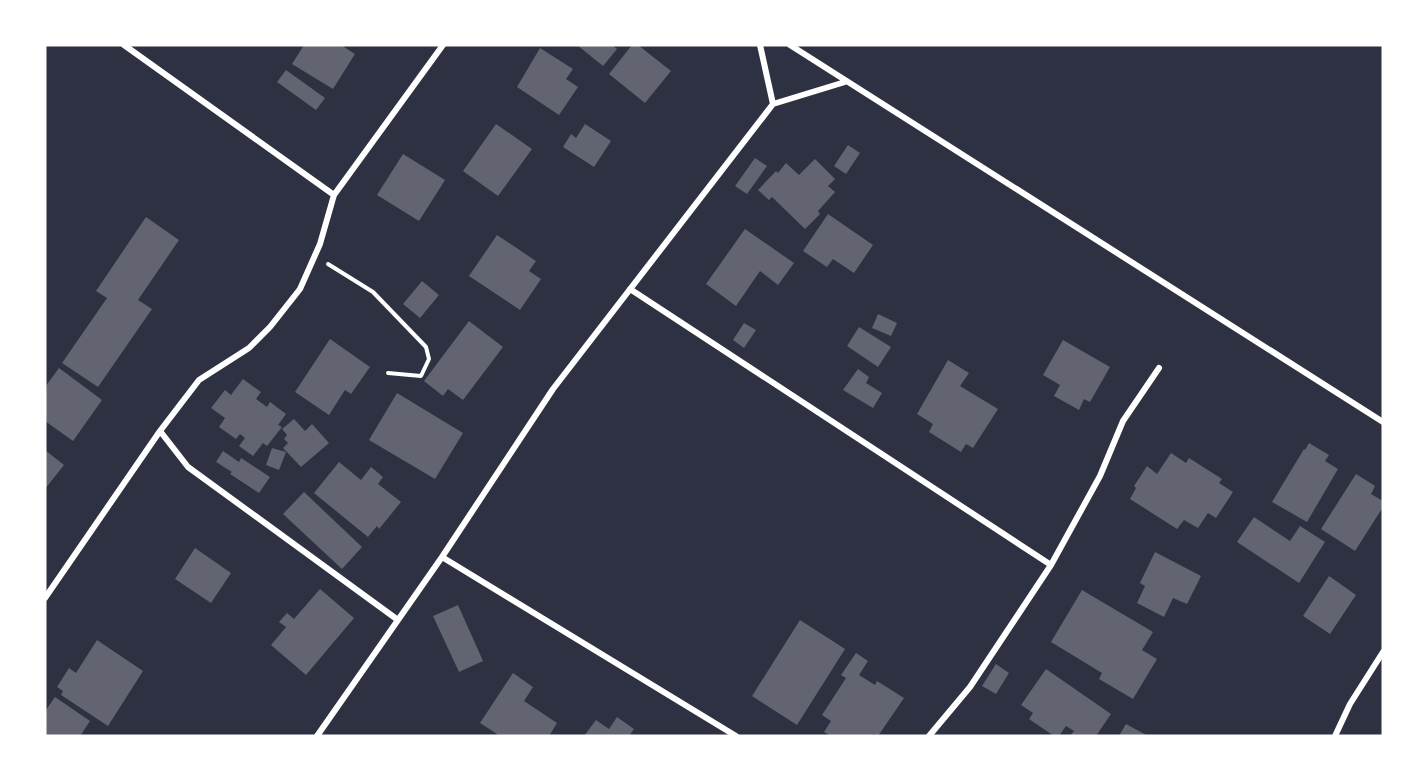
<svg xmlns="http://www.w3.org/2000/svg" width="1428" height="781" font-family="Arial,sans-serif">
  <style>
    .building { fill: #626471 }
    .lines { fill: none; stroke-linecap: round; stroke-linejoin: round }
    .path { stroke: #fff; stroke-width: 4 }
    .minor { stroke: #fff; stroke-width: 6 }
  </style>
  <rect width="100%" height="100%" fill="#2d3142"/>
  <!-- building -->
  <path class="building" d="M 304,45 L 341,45 L 355,54 L 333,89 L 292,64 Z
    M 577,45 L 612,45 L 617,49 L 603,66 Z
    M 632,45 L 638,45 L 671,71 L 645,103 L 609,74 Z
    M 540,48 L 573,69 L 566,79 L 578,87 L 559,115 L 517,87 Z
    M 286,70 L 325,98 L 316,110 L 277,82 Z
    M 496,124 L 532,149 L 498,196 L 463,171 Z
    M 585,124 L 611,141 L 594,167 L 563,147 L 571,134 L 576,138 Z
    M 848,145 L 860,153 L 846,174 L 834,166 Z
    M 403,154 L 445,180 L 419,221 L 377,195 Z
    M 755,158 L 767,166 L 747,194 L 735,186 Z
    M 815,159 L 835,179 L 828,186 L 835,192 L 818,211 L 820,214 L 805,229 L 772,197 L 769,200 L 758,190 L 776,171 L 778,173 L 786,163 L 799,175 Z
    M 828,214 L 873,245 L 854,273 L 833,259 L 827,267 L 803,251 Z
    M 146,217 L 179,240 L 138,300 L 152,309 L 98,387 L 62,363 L 107,298 L 96,291 Z
    M 745,229 L 794,263 L 778,285 L 760,271 L 736,306 L 706,284 Z
    M 497,235 L 536,261 L 529,271 L 541,279 L 520,310 L 469,276 Z
    M 422,281 L 439,295 L 420,318 L 403,304 Z
    M 878,314 L 897,323 L 891,336 L 872,328 Z
    M 469,321 L 503,347 L 463,400 L 448,389 L 443,396 L 424,381 Z
    M 744,323 L 756,330 L 744,348 L 733,340 Z
    M 859,327 L 891,347 L 878,367 L 847,346 Z
    M 330,339 L 370,367 L 351,394 L 345,390 L 329,415 L 295,392 Z
    M 1063,340 L 1110,367 L 1090,402 L 1084,399 L 1079,410 L 1054,396 L 1060,385 L 1043,375 Z
    M 948,360 L 969,373 L 960,386 L 998,409 L 973,448 L 966,444 L 961,452 L 929,432 L 933,424 L 917,414 Z
    M 59,368 L 102,400 L 73,441 L 45,421 L 45,387 Z
    M 858,369 L 869,377 L 866,383 L 882,393 L 873,408 L 843,390 Z
    M 243,379 L 261,392 L 256,399 L 267,407 L 270,402 L 286,414 L 278,425 L 282,427 L 267,446 L 263,443 L 253,456 L 239,446 L 245,438 L 240,434 L 236,439 L 219,427 L 225,418 L 211,408 L 225,390 L 231,395 Z
    M 397,393 L 463,433 L 435,479 L 369,440 Z
    M 294,419 L 305,431 L 312,424 L 329,443 L 301,467 L 283,448 L 288,443 L 284,439 L 287,435 L 282,429 Z
    M 1309,443 L 1329,455 L 1325,461 L 1338,469 L 1307,522 L 1272,502 L 1304,449 L 1305,450 Z
    M 272,448 L 286,452 L 279,470 L 266,465 Z
    M 45,450 L 64,465 L 45,489 Z
    M 223,451 L 239,462 L 241,458 L 270,477 L 259,493 L 230,474 L 232,472 L 216,462 Z
    M 1171,453 L 1186,463 L 1189,458 L 1222,479 L 1219,483 L 1233,492 L 1216,518 L 1208,513 L 1198,528 L 1184,520 L 1177,529 L 1130,499 L 1136,488 L 1134,486 L 1147,466 L 1157,474 Z
    M 339,462 L 361,480 L 371,467 L 383,477 L 378,484 L 401,502 L 379,529 L 377,526 L 368,537 L 314,493 Z
    M 1356,474 L 1375,486 L 1371,494 L 1383,501 L 1383,507 L 1355,551 L 1321,529 Z
    M 304,492 L 362,547 L 342,569 L 283,514 Z
    M 1254,517 L 1290,541 L 1300,526 L 1325,542 L 1299,583 L 1237,542 Z
    M 195,548 L 231,573 L 211,603 L 175,579 Z
    M 1155,552 L 1201,576 L 1187,604 L 1173,598 L 1164,617 L 1137,603 L 1145,586 L 1140,583 Z
    M 1329,576 L 1356,595 L 1330,634 L 1303,616 Z
    M 320,589 L 354,618 L 306,675 L 271,645 L 286,627 L 279,622 L 287,613 L 294,619 Z
    M 1082,590 L 1153,632 L 1142,650 L 1157,659 L 1133,699 L 1099,679 L 1102,673 L 1051,642 Z
    M 458,605 L 483,661 L 459,672 L 433,616 Z
    M 800,620 L 845,649 L 797,725 L 752,696 Z
    M 97,640 L 143,671 L 108,726 L 61,695 L 63,691 L 57,687 L 69,668 L 76,673 Z
    M 856,653 L 868,661 L 859,675 L 875,685 L 877,681 L 904,698 L 878,736 L 873,734 L 871,736 L 831,736 L 824,732 L 831,721 L 822,715 L 846,678 L 841,675 Z
    M 996,664 L 1009,673 L 996,694 L 982,686 Z
    M 1046,669 L 1111,714 L 1096,736 L 1070,736 L 1074,731 L 1066,726 L 1059,736 L 1054,736 L 1029,719 L 1033,713 L 1021,705 Z
    M 513,673 L 533,687 L 524,701 L 557,723 L 549,736 L 500,736 L 480,723 Z
    M 55,697 L 90,721 L 80,736 L 45,736 L 45,709 L 46,710 Z
    M 617,717 L 634,729 L 629,736 L 584,736 L 596,720 L 609,729 Z
    M 1126,724 L 1148,736 L 1119,736 Z"/>
  <g class="lines">
    <!-- path -->
    <path class="path" d="M 328,264 L 373,292 L 426,347 L 429,359 L 421,376 L 388,373"/>
    <!-- minor -->
    <path class="minor" d="M 124,45 L 334,195
      M 760,45 L 773,104
      M 790,45 L 1383,422
      M 630,289 L 1051,565
      M 160,431 L 188,467 L 398,620
      M 442,557 L 736,736
      M 45,598 L 160,431 L 199,380 L 249,348 L 270,327 L 300,289 L 320,244 L 334,195 L 443,45
      M 317,736 L 442,557 L 553,389 L 773,104 L 845,82
      M 929,736 L 970,687 L 1051,565 L 1100,476 L 1123,421 L 1159,368
      M 1335,736 L 1350,704 L 1383,652"/>
  </g>
  <!-- border -->
  <rect width="1428" height="781" fill="none" stroke="#ffffff" stroke-width="93"/>
</svg>
